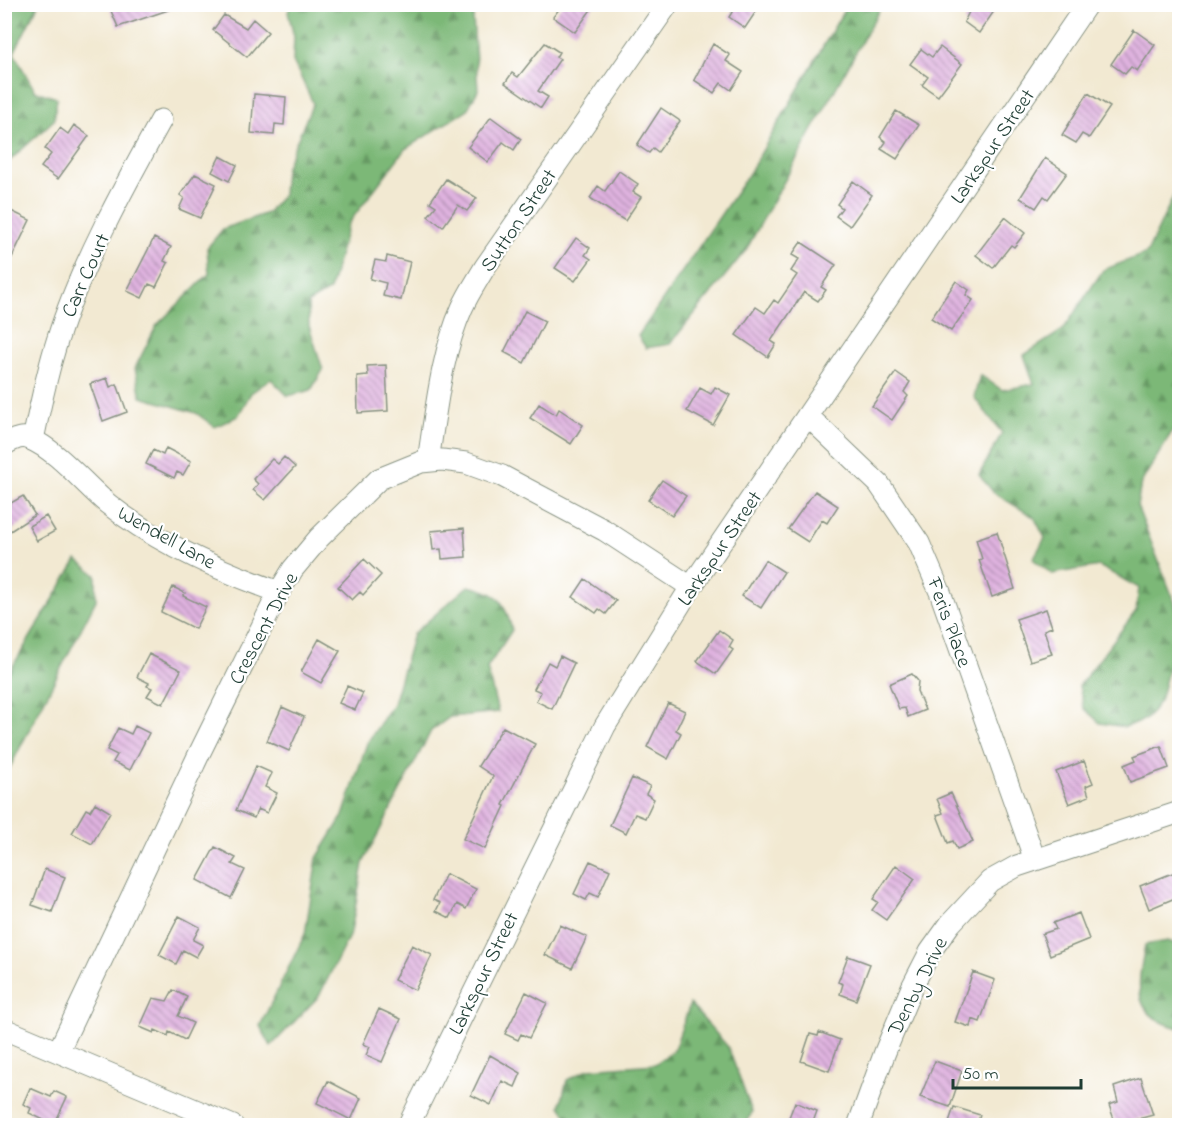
<svg xmlns="http://www.w3.org/2000/svg" width="1184" height="1130" font-family="'Indie Flower',sans-serif">
  <style>
    .forest { fill: url(#forest-firs); stroke: #4e7a56; stroke-width: 1.5 }
    .building { fill: url(#building-back-hatch) }
    .lines { fill: none; stroke-linecap: round; stroke-linejoin: round }
    .minor-casing { stroke: #889383; stroke-width: 23 }
    .minor { stroke: #fff; stroke-width: 21 }
    .labels { text-anchor: middle; stroke-width: 4.5; stroke-linejoin: round; paint-order: stroke }
    .street-label { font-size: 21px; fill: #1f3d34; stroke: #fff }
  </style>
  <defs>
    <pattern id="forest-firs" width="22" height="20" patternUnits="userSpaceOnUse" patternTransform="scale(1.5)"><rect width="22" height="20" fill="#7cb877"/><path d="M5 1l3.5 6h-7zM16 11l3.5 6h-7z" fill="#659762"/></pattern>
    <pattern id="building-back-hatch" width="6" height="6" patternUnits="userSpaceOnUse" patternTransform="scale(1.5)"><rect width="6" height="6" fill="#dfb2df"/><path d="M-1 5l2 2M0 0l6 6M5-1l2 2" fill="none" stroke="#b492b6"/></pattern>
  </defs>
  <rect width="100%" height="100%" fill="#fff"/>
  <filter id="ink" filterUnits="userSpaceOnUse"><feTurbulence type="fractalNoise" baseFrequency=".0167" numOctaves="2"/><feDisplacementMap in="SourceGraphic" scale="12" xChannelSelector="R" yChannelSelector="G"/><feConvolveMatrix kernelMatrix="1 2 1 2 8 2 1 2 1" color-interpolation-filters="sRGB"/></filter>
  <filter id="wash" filterUnits="userSpaceOnUse"><feTurbulence type="fractalNoise" baseFrequency=".008" numOctaves="4" result="noise"/><feDisplacementMap in="SourceGraphic" scale="24" xChannelSelector="R" yChannelSelector="G"/><feGaussianBlur stdDeviation="1.35" result="paint"/><feColorMatrix in="noise" values="0 0 0 0 0 0 0 0 0 0 0 0 0 0 0 0 0 1.4 0 .05"/><feComposite in="paint" operator="in"/></filter>
  <g filter="url(#wash)">
    <rect width="100%" height="100%" fill="#f2e9d2"/>
    <!-- forest -->
    <path class="forest" d="M 5,4 L 38,5 L 14,53 L 35,91 L 57,98 L 54,120 L 5,165 Z
      M 291,5 L 479,5 L 473,18 L 478,90 L 467,110 L 405,149 L 348,224 L 330,290 L 308,303 L 309,326 L 323,370 L 311,390 L 288,396 L 271,379 L 251,393 L 238,416 L 215,427 L 196,413 L 141,397 L 135,368 L 157,325 L 209,274 L 207,248 L 223,229 L 267,213 L 283,195 L 285,169 L 313,103 L 293,61 L 294,37 L 288,12 Z
      M 847,5 L 882,5 L 746,250 L 670,344 L 646,348 L 638,336 L 750,172 Z
      M 1179,184 L 1179,420 L 1141,483 L 1137,506 L 1175,603 L 1179,628 L 1160,701 L 1146,719 L 1125,727 L 1100,723 L 1084,708 L 1079,686 L 1136,611 L 1139,588 L 1099,566 L 1052,574 L 1033,559 L 1045,538 L 1034,517 L 994,493 L 979,475 L 1002,433 L 974,397 L 980,375 L 1002,390 L 1034,384 L 1024,355 L 1063,330 L 1103,270 L 1147,253 Z
      M 77,560 L 96,575 L 96,600 L 5,777 L 5,679 Z
      M 468,586 C 498,592 504,599 512,630 L 487,668 L 498,712 L 450,717 L 431,731 L 363,863 L 351,932 L 319,996 L 271,1046 L 260,1026 L 305,934 L 317,858 L 343,816 L 367,743 L 393,704 L 413,634 Z
      M 1168,941 L 1179,945 L 1179,1028 C 1129,1016 1138,985 1145,945 Z
      M 690,1004 L 728,1047 L 752,1112 L 746,1125 L 573,1125 L 560,1106 L 567,1080 L 588,1069 L 655,1064 L 674,1050 Z"/>
    <g id="blocks">
      <!-- building -->
      <path class="building" d="M 108,4 L 176,4 L 177,7 L 118,27 Z
        M 563,4 L 595,4 L 575,32 L 553,17 Z
        M 737,4 L 761,4 L 745,28 L 729,17 Z
        M 973,4 L 999,4 L 979,33 L 964,22 Z
        M 224,15 L 246,28 L 253,19 L 268,32 L 247,57 L 213,30 Z
        M 1134,30 L 1155,45 L 1137,71 L 1131,67 L 1125,74 L 1111,64 Z
        M 545,43 L 559,52 L 556,57 L 560,59 L 538,91 L 548,97 L 541,108 L 505,83 L 512,73 L 518,77 Z
        M 713,44 L 730,55 L 726,61 L 743,72 L 731,90 L 721,83 L 714,93 L 694,80 Z
        M 940,47 L 962,64 L 938,96 L 922,85 L 928,77 L 910,64 L 921,49 L 932,57 Z
        M 1088,93 L 1110,107 L 1089,138 L 1082,134 L 1076,143 L 1062,135 Z
        M 254,94 L 286,97 L 284,125 L 275,124 L 274,135 L 251,133 Z
        M 661,108 L 680,121 L 658,152 L 653,148 L 649,153 L 637,145 Z
        M 896,111 L 919,125 L 897,159 L 881,149 L 886,142 L 880,137 Z
        M 491,117 L 521,139 L 514,150 L 503,142 L 488,162 L 468,147 Z
        M 74,125 L 89,136 L 58,179 L 41,167 L 51,154 L 45,149 L 60,128 L 68,134 Z
        M 220,156 L 237,165 L 229,181 L 212,172 Z
        M 1045,158 L 1067,173 L 1048,199 L 1044,196 L 1036,208 L 1020,198 Z
        M 619,171 L 638,184 L 633,192 L 641,197 L 625,221 L 590,198 L 598,186 L 605,191 Z
        M 195,174 L 216,184 L 200,218 L 179,209 L 184,198 L 180,195 Z
        M 446,179 L 477,198 L 467,211 L 458,205 L 443,227 L 428,216 L 436,206 L 430,202 Z
        M 853,181 L 872,195 L 850,226 L 836,216 L 842,208 L 837,204 Z
        M 9,210 L 30,220 L 4,274 L 4,219 Z
        M 1005,217 L 1025,233 L 1014,247 L 1011,245 L 993,268 L 976,255 Z
        M 154,238 L 171,247 L 164,261 L 168,263 L 156,287 L 149,284 L 142,298 L 127,291 Z
        M 576,238 L 590,248 L 585,255 L 591,259 L 575,281 L 555,268 Z
        M 801,242 L 836,265 L 821,287 L 826,290 L 818,301 L 804,292 L 771,341 L 776,344 L 768,357 L 736,335 L 756,307 L 765,313 L 774,300 L 778,303 L 797,275 L 791,271 L 799,259 L 792,255 Z
        M 387,256 L 410,262 L 401,300 L 383,296 L 386,283 L 370,279 L 375,260 L 386,262 Z
        M 956,281 L 969,290 L 966,295 L 973,300 L 951,331 L 931,318 Z
        M 525,311 L 545,321 L 524,363 L 504,352 Z
        M 386,365 L 388,411 L 358,413 L 357,376 L 368,375 L 367,366 Z
        M 896,372 L 910,382 L 904,392 L 908,396 L 892,420 L 872,406 Z
        M 107,378 L 110,387 L 117,384 L 127,412 L 103,421 L 90,384 Z
        M 715,387 L 730,395 L 713,425 L 687,411 L 700,388 L 711,394 Z
        M 539,404 L 556,415 L 559,409 L 583,425 L 571,444 L 530,418 Z
        M 166,448 L 191,461 L 183,475 L 177,472 L 174,478 L 146,464 L 153,450 L 163,455 Z
        M 284,457 L 295,467 L 265,500 L 253,490 L 258,484 L 253,479 L 272,459 L 278,464 Z
        M 662,480 L 686,496 L 672,516 L 648,500 Z
        M 815,491 L 838,506 L 827,523 L 822,520 L 808,542 L 788,529 Z
        M 23,496 L 35,515 L 4,535 L 4,507 Z
        M 46,516 L 55,531 L 37,541 L 29,526 Z
        M 464,528 L 466,557 L 442,559 L 441,549 L 433,550 L 431,531 Z
        M 997,532 L 1015,589 L 992,597 L 979,560 L 982,559 L 976,539 Z
        M 364,559 L 381,575 L 363,595 L 360,592 L 352,600 L 338,587 Z
        M 765,560 L 784,572 L 761,608 L 742,596 Z
        M 585,579 L 616,601 L 606,614 L 599,609 L 596,613 L 573,597 Z
        M 173,587 L 185,593 L 183,596 L 206,607 L 195,629 L 161,612 Z
        M 1046,609 L 1052,627 L 1044,630 L 1052,654 L 1030,661 L 1016,619 Z
        M 719,630 L 733,640 L 729,647 L 733,650 L 716,674 L 697,661 Z
        M 319,639 L 340,651 L 321,683 L 301,672 Z
        M 149,654 L 181,670 L 163,704 L 147,696 L 152,688 L 147,686 L 149,683 L 137,677 Z
        M 560,656 L 574,663 L 552,709 L 536,701 L 541,692 L 534,689 L 548,662 L 555,666 Z
        M 912,674 L 918,681 L 917,691 L 925,710 L 908,717 L 905,708 L 899,709 L 889,684 Z
        M 347,686 L 363,693 L 355,710 L 339,703 Z
        M 668,703 L 685,711 L 676,730 L 681,733 L 668,759 L 647,747 Z
        M 282,707 L 304,717 L 289,751 L 267,741 Z
        M 135,726 L 149,733 L 130,770 L 113,762 L 117,755 L 107,750 L 118,728 L 131,734 Z
        M 503,727 L 535,744 L 503,805 L 505,806 L 485,849 L 463,839 L 493,776 L 478,766 Z
        M 1161,746 L 1169,768 L 1130,782 L 1124,765 L 1136,760 L 1134,756 Z
        M 1084,761 L 1093,783 L 1086,786 L 1089,796 L 1069,804 L 1056,772 Z
        M 256,766 L 272,773 L 265,787 L 277,793 L 267,813 L 258,809 L 254,818 L 236,810 Z
        M 632,778 L 650,786 L 646,794 L 654,799 L 645,818 L 635,814 L 626,833 L 610,825 Z
        M 951,793 L 973,842 L 957,849 L 953,841 L 948,843 L 937,815 L 943,813 L 937,799 Z
        M 95,803 L 110,812 L 92,844 L 72,833 L 86,809 L 90,811 Z
        M 215,847 L 236,858 L 232,864 L 245,870 L 231,898 L 197,880 Z
        M 590,861 L 610,870 L 598,897 L 590,893 L 586,900 L 574,894 Z
        M 896,865 L 915,879 L 886,920 L 872,910 L 878,902 L 873,899 Z
        M 45,869 L 65,877 L 52,912 L 32,905 Z
        M 1175,872 L 1179,890 L 1173,893 L 1175,898 L 1149,909 L 1140,886 Z
        M 446,874 L 476,889 L 466,909 L 457,904 L 450,918 L 436,911 L 440,903 L 433,900 Z
        M 1079,913 L 1089,939 L 1050,955 L 1042,934 L 1056,929 L 1053,923 Z
        M 179,916 L 200,927 L 193,940 L 203,945 L 196,957 L 183,950 L 176,964 L 159,955 Z
        M 560,925 L 587,937 L 572,968 L 545,955 Z
        M 412,945 L 432,955 L 415,990 L 394,980 Z
        M 848,956 L 870,964 L 856,1000 L 840,994 L 843,984 L 838,982 Z
        M 973,972 L 995,980 L 980,1022 L 972,1019 L 970,1027 L 955,1022 Z
        M 173,990 L 187,997 L 178,1016 L 193,1023 L 185,1040 L 169,1032 L 168,1036 L 155,1030 L 154,1033 L 140,1027 L 153,998 L 167,1001 Z
        M 526,992 L 547,1003 L 529,1038 L 521,1034 L 518,1040 L 505,1034 Z
        M 379,1009 L 401,1019 L 382,1062 L 366,1055 L 370,1047 L 363,1044 Z
        M 819,1032 L 840,1040 L 829,1071 L 801,1061 L 810,1034 L 818,1036 Z
        M 490,1055 L 521,1073 L 515,1087 L 502,1081 L 491,1105 L 471,1095 Z
        M 935,1061 L 962,1071 L 950,1107 L 920,1097 Z
        M 1141,1078 L 1153,1115 L 1116,1125 L 1109,1105 L 1118,1102 L 1114,1087 Z
        M 328,1081 L 361,1098 L 351,1120 L 317,1103 Z
        M 30,1088 L 51,1097 L 54,1091 L 67,1097 L 54,1125 L 29,1113 L 31,1108 L 23,1104 Z
        M 795,1102 L 817,1111 L 812,1125 L 786,1125 Z
        M 954,1107 L 980,1115 L 977,1125 L 948,1125 Z"/>
    </g>
  </g>
  <g filter="url(#ink)">
    <use href="#blocks" fill-opacity="0" stroke="#889383" stroke-width="1.5"/>
    <g class="lines">
      <defs>
        <path id="minor" d="M 809,417 L 879,484 L 919,543 L 940,592 L 1035,860
          M 33,440 C 40,406 47,372 58,338 C 80,267 125,185 161,120
          M 4,445 C 12,440 22,435 30,439 C 57,450 85,485 108,504 C 157,543 220,571 279,592
          M 428,461 C 436,411 441,355 462,308 C 468,294 477,281 485,267 L 668,4
          M 4,1029 L 233,1126
          M 59,1050 L 200,752 L 279,592 L 293,569 L 319,538 L 379,479 L 421,462 L 442,460 L 466,463 L 502,476 L 604,530 L 691,587
          M 408,1126 L 605,726 L 691,587 L 1087,4
          M 858,1126 L 885,1052 L 912,987 L 930,952 L 950,924 L 990,881 L 1017,866 L 1180,812"/>
      </defs>
      <!-- minor casing -->
      <use href="#minor" class="minor-casing"/>
      <!-- minor -->
      <use href="#minor" class="minor"/>
    </g>
  </g>
  <g class="labels">
    <!-- street labels -->
    <g class="street-label">
      <text transform="translate(992 146) rotate(-56)" y="7">Larkspur Street</text>
      <text transform="translate(518 220) rotate(-56)" y="7">Sutton Street</text>
      <text transform="translate(85 275) rotate(-66)" y="7">Carr Court</text>
      <text transform="translate(167 537) rotate(29)" y="7">Wendell Lane</text>
      <text transform="translate(719 548) rotate(-56)" y="7">Larkspur Street</text>
      <text transform="translate(950 622) rotate(70)" y="7">Feris Place</text>
      <text transform="translate(263 628) rotate(-62)" y="7">Crescent Drive</text>
      <text transform="translate(483 973) rotate(-64)" y="7">Larkspur Street</text>
      <text transform="translate(917 986) rotate(-63)" y="7">Denby Drive</text>
    </g>
  </g>
  <!-- margin -->
  <rect width="1184" height="1130" fill="none" stroke="#fff" stroke-width="24"/>
  <!-- scale -->
  <path d="M953 1079v9h128v-9" fill="none" stroke="#1f3d34" stroke-width="3"/>
  <text x="962" y="1079" font-size="18" fill="#1f3d34" stroke="#ffffff" stroke-width="4.5" paint-order="stroke">50 m</text>
</svg>
